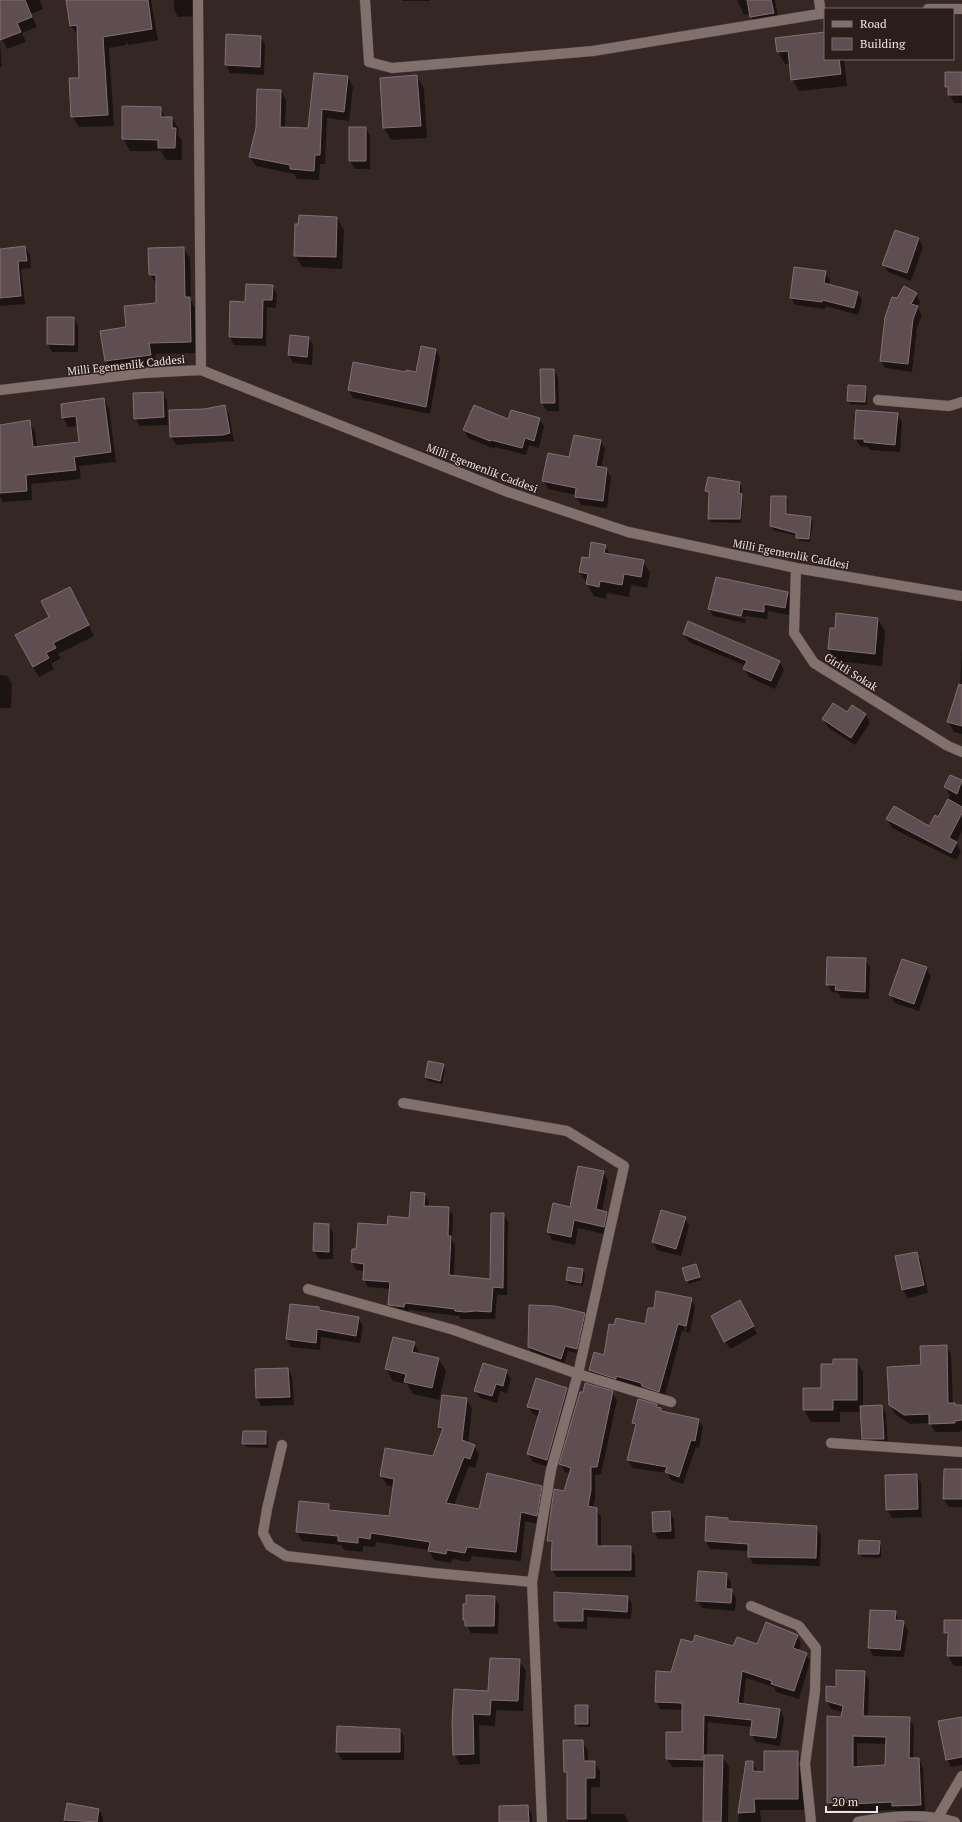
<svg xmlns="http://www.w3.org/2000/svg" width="962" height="1822" font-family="'PT Serif',serif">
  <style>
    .shadow { fill: #0007; fill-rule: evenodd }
    .building { fill: #5f4e51; stroke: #816f71; fill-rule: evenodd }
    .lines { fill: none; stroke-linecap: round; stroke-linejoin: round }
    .minor-casing { stroke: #4e423f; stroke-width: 11 }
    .minor { stroke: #81706c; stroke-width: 10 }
    .labels { text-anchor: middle; stroke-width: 3; stroke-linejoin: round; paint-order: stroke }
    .street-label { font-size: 11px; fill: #eee4e2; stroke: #2b1d1a }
  </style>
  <rect width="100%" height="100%" fill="#352723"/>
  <!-- shadow -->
  <path class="shadow" d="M 0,0 L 40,0 L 43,9 L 31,14 L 37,27 L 22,33 L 26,42 L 7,49 L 0,35 Z
    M 79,0 L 151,0 L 158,40 L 128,45 L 126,40 L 126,45 L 109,48 L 114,126 L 79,127 L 72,116 L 80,86 L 78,36 L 71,26 Z
    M 174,0 L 194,0 L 194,16 L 178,17 L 174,9 Z
    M 402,0 L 430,0 L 430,1 L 403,1 Z
    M 737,0 L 775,0 L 779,23 L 757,27 L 750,14 L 744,15 Z
    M 825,33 L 825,59 L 844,59 L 847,86 L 799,91 L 792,79 L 790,64 L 785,64 L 778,52 L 776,38 Z
    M 227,35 L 261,37 L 265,45 L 264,75 L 230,73 L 226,65 Z
    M 0,44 L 2,67 L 0,67 Z
    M 962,73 L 962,103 L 954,103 L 946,87 Z
    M 314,74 L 348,77 L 353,87 L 349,121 L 327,118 L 325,164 L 320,164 L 319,180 L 297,179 L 294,174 L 256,166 L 250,157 L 257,128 L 281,91 L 286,100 L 285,128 L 308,129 Z
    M 417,76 L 424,89 L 427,138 L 391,140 L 384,128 L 381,79 Z
    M 160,108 L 166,118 L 172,118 L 179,130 L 178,135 L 182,141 L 182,160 L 166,160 L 161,151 L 130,151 L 123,138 Z
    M 366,128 L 370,136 L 370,169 L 355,169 L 350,161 Z
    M 337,218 L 344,230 L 342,269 L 302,267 L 295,255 Z
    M 919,239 L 923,247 L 911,281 L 888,272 L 883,264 Z
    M 25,247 L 30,255 L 31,268 L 21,269 L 25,304 L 0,306 L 0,250 Z
    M 183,248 L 190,258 L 191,300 L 195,308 L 196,353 L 155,354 L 157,365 L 112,372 L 106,361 L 101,332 L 127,328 L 157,304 L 157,285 L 150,274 Z
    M 825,272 L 830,280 L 829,285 L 858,293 L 862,300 L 858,315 L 826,306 L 825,309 L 795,305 L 791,297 Z
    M 272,286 L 277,294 L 276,308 L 267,307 L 266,346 L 234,345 L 230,337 L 246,303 Z
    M 916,294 L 920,302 L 917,307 L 922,315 L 917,328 L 912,372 L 885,368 L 881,361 L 897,300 Z
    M 73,318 L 78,326 L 78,352 L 52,352 L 48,344 Z
    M 309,338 L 313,346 L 312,365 L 293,363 L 289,355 Z
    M 436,350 L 440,358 L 430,414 L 353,398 L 349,390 L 417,373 Z
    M 554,370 L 558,378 L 559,411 L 547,411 L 542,403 Z
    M 865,387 L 867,391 L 867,405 L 850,404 L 848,401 Z
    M 163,393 L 167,401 L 168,425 L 140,426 L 135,418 Z
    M 104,399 L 109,409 L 116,462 L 79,466 L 81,479 L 31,484 L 32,500 L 3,502 L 0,496 L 0,426 L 29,422 L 35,431 L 37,448 L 80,443 L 78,426 L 68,427 L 63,417 Z
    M 224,406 L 229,414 L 234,441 L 176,445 L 171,437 L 170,411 L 204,410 Z
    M 897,414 L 902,422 L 900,452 L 870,450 L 868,447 L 860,446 L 855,438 Z
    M 539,419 L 544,426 L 539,448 L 529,445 L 526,455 L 495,447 L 495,449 L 468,438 L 464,430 L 509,421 Z
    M 575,436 L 601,441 L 605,449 L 601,468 L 606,469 L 611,477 L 607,508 L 581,505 L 576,495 L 548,489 L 544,481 L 570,458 Z
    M 740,483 L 742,487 L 741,495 L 743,498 L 741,523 L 712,522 L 709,519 L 710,495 L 706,491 Z
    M 786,497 L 788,501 L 787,515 L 810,517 L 813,521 L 810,542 L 799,541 L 797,536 L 773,530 L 771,526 Z
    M 605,546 L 611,555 L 643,561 L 650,573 L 647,588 L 631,585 L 629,597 L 607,593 L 606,599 L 594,596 L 580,572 L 589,559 Z
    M 788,593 L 792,600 L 789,615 L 768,611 L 767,619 L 746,616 L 745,623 L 713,616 L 709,608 ZM 713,609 L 746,617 L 745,619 L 713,611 Z
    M 75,599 L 94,636 L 58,654 L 61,658 L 51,664 L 54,669 L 39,677 L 33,667 L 50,617 Z
    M 878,619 L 885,631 L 882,666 L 836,661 L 829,649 L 836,629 Z
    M 684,634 L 780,662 L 784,670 L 775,689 L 749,677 L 744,669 L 746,666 L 689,642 Z
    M 962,649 L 962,734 L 954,732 L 948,721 L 960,685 Z
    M 0,675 L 7,676 L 12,684 L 11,708 L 0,708 Z
    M 852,707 L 866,715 L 870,723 L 855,745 L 828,727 L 823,719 L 847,714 Z
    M 950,776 L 962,782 L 962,831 L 956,843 L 961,852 L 956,860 L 892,828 L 887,819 L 929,827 L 939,818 L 950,796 L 945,787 Z
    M 865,959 L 870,967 L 869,999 L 841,998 L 838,993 L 832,992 L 827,984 Z
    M 926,968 L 931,976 L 919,1011 L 895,1003 L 890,995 Z
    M 429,1062 L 443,1065 L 445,1069 L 442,1084 L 428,1081 L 426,1077 Z
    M 603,1172 L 608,1180 L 602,1211 L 607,1213 L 611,1221 L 608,1235 L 578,1228 L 575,1245 L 552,1240 L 548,1232 Z
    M 424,1194 L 429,1202 L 428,1207 L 448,1208 L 453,1215 L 452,1239 L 455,1245 L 454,1276 L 491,1280 L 503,1214 L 508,1222 L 507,1295 L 497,1295 L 495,1319 L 460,1319 L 459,1316 L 409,1310 L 408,1314 L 393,1312 L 389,1304 L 390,1289 L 368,1287 L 364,1279 L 365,1271 L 356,1270 L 352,1262 L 356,1250 L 388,1226 L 410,1219 Z
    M 685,1218 L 689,1226 L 681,1256 L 657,1250 L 653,1242 Z
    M 315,1224 L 329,1225 L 333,1233 L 333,1259 L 319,1259 L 314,1251 Z
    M 916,1253 L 921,1261 L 928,1293 L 908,1298 L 903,1290 Z
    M 697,1269 L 701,1280 L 689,1284 L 687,1280 Z
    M 582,1270 L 585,1274 L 583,1286 L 569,1284 L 567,1280 Z
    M 691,1299 L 695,1306 L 690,1333 L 682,1331 L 664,1399 L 594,1378 L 590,1370 L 594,1353 L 604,1356 L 615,1327 L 646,1325 L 655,1309 ZM 689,1304 L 691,1304 L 686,1331 L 684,1331 Z
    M 291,1305 L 319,1308 L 321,1312 L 358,1318 L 363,1326 L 360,1343 L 321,1337 L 320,1350 L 291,1347 L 287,1339 Z
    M 745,1310 L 757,1334 L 730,1349 L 725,1341 Z
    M 584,1314 L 587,1319 L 580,1354 L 568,1351 L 564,1364 L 532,1353 L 529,1347 Z
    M 414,1343 L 421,1355 L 439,1359 L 446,1371 L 439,1400 L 413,1394 L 407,1384 L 393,1381 L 386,1369 Z
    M 946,1346 L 951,1354 L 953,1404 L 956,1406 L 962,1406 L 962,1429 L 960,1432 L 935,1432 L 930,1423 L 910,1424 L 895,1414 L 890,1405 L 922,1366 Z
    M 856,1360 L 863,1372 L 863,1407 L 881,1406 L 886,1414 L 888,1447 L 867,1446 L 863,1438 L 861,1412 L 840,1412 L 840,1422 L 811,1422 L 804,1410 L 822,1389 L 834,1365 Z
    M 288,1369 L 292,1377 L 294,1405 L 261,1406 L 257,1398 L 256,1370 Z
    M 506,1371 L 511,1379 L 507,1393 L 500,1391 L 497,1403 L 480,1398 L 475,1390 Z
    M 567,1389 L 571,1397 L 551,1468 L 533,1462 L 528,1454 L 539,1416 L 533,1414 L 528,1407 Z
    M 612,1392 L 617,1400 L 601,1474 L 595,1475 L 595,1499 L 593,1508 L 596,1509 L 601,1517 L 601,1547 L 630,1547 L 635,1555 L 635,1577 L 557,1577 L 552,1570 L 553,1548 L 549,1540 L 570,1473 L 565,1472 L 561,1464 L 584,1394 Z
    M 466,1399 L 472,1408 L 468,1443 L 474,1445 L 479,1455 L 475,1468 L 469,1466 L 454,1505 L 479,1510 L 541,1487 L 546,1496 L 542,1525 L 525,1521 L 521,1561 L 472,1556 L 470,1562 L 452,1559 L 451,1563 L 434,1560 L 429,1550 L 376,1542 L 375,1547 L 363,1546 L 363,1552 L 344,1550 L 341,1545 L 302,1541 L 297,1532 L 329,1505 L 332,1511 L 390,1517 L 394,1487 L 387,1485 L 381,1476 L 434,1457 L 443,1432 L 439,1427 Z
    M 656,1405 L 663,1413 L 699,1420 L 703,1428 L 699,1448 L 696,1447 L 683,1484 L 671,1480 L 667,1473 L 633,1468 L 628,1460 L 636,1428 L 633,1423 Z
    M 266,1432 L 268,1436 L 268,1448 L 246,1447 L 243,1444 Z
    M 962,1470 L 962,1507 L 949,1507 L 944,1499 Z
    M 916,1475 L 921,1483 L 922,1517 L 892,1518 L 887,1510 L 886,1476 Z
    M 670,1512 L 674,1520 L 675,1539 L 658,1539 L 654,1532 Z
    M 728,1519 L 730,1522 L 816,1527 L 821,1535 L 820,1566 L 753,1564 L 749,1556 L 749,1551 L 710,1549 L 706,1541 Z
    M 879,1542 L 881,1545 L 881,1558 L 862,1557 L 859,1554 Z
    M 726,1574 L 731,1582 L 731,1590 L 736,1598 L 735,1611 L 702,1608 L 697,1600 Z
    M 555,1593 L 628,1597 L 632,1605 L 631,1619 L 587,1617 L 587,1629 L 560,1628 L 555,1620 Z
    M 495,1597 L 499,1605 L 498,1634 L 471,1633 L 464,1620 Z
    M 895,1612 L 900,1622 L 903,1622 L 908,1630 L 904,1657 L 873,1656 L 869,1648 Z
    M 962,1621 L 962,1666 L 954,1666 L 948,1656 L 948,1639 L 945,1633 Z
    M 797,1636 L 801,1643 L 799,1651 L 806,1654 L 810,1661 L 799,1699 L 776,1692 L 774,1687 L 746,1678 L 743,1705 L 780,1710 L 784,1718 L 780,1746 L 756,1742 L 751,1734 L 752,1727 L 708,1722 L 707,1756 L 722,1756 L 729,1767 L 728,1822 L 704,1822 L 705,1767 L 672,1767 L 667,1759 L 683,1733 L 683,1710 L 660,1709 L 656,1701 L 671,1673 L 693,1643 L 734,1648 L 758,1645 Z
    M 519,1660 L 526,1671 L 523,1711 L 496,1710 L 495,1726 L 479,1725 L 480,1764 L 460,1765 L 454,1754 L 453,1722 L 489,1692 Z
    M 864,1672 L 869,1680 L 868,1717 L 909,1718 L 914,1726 L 913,1759 L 919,1759 L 923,1767 L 925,1812 L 898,1814 L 896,1810 L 855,1812 L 854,1810 L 833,1810 L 828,1803 L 843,1712 L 831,1709 L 827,1701 L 837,1688 ZM 857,1743 L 886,1744 L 886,1766 L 857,1768 Z
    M 588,1706 L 590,1710 L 590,1727 L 578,1727 L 576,1724 Z
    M 962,1719 L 962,1765 L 951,1767 L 947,1759 Z
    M 338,1727 L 400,1730 L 404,1738 L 404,1760 L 342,1760 L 337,1752 Z
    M 582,1741 L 588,1751 L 588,1762 L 594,1762 L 600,1771 L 600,1787 L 591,1787 L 591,1814 L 624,1814 L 629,1822 L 568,1822 L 568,1775 L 565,1772 Z
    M 797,1752 L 804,1763 L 805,1810 L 760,1810 L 761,1822 L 738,1822 L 747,1762 L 752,1762 L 758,1772 L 766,1773 Z
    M 527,1806 L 532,1814 L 532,1822 L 500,1822 Z
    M 99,1809 L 103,1818 L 103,1822 L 66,1822 L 66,1819 Z"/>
  <!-- building -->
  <path class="building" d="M 0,0 L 25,0 L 32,17 L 17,23 L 21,32 L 0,40 Z
    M 66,0 L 148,0 L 152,29 L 103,37 L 108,115 L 71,117 L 69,78 L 79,78 L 77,25 L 70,26 Z
    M 747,0 L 771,0 L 774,13 L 750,17 Z
    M 825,32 L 825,59 L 839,59 L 841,74 L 791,80 L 788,51 L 777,52 L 775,38 Z
    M 226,34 L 261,36 L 260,67 L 225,65 Z
    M 945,72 L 962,72 L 962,95 L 948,95 L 948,87 L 945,87 Z
    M 314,73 L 348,76 L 344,112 L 322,109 L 320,155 L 315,155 L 314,171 L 290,169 L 290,165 L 249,157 L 256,128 L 257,89 L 281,90 L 280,127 L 308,128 Z
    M 417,75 L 421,126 L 383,128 L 380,78 Z
    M 122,106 L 161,107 L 161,117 L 172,117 L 172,128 L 176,128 L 175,148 L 158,148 L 158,140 L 122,139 Z
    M 349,127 L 366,127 L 366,161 L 349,161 Z
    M 299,215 L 337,217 L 336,257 L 294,256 L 295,224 L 298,224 Z
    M 895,230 L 919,238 L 907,273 L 882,265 Z
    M 25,246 L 27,261 L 18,261 L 21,296 L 0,298 L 0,249 Z
    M 184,247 L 185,297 L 190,297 L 191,342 L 149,343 L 151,355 L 105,361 L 100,331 L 126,327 L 124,306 L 156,303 L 156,275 L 149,275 L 148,248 Z
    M 794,267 L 826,271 L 824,283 L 858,292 L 854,308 L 822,300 L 822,302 L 790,298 Z
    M 246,284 L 273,285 L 272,300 L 263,300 L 262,338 L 229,337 L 230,301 L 245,302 Z
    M 904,286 L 917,293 L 911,304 L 918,306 L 913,319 L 908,364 L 880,361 L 885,317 L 892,297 L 897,298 Z
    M 47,317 L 74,317 L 74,345 L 47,344 Z
    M 290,335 L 309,337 L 307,357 L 288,355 Z
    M 421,346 L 436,349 L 426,407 L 348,390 L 353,362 L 406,372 L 406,370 L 416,372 Z
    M 540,369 L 554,369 L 555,403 L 541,403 Z
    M 848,385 L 866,386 L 865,402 L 847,401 Z
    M 163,392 L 164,417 L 134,419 L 133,393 Z
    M 104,398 L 111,452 L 74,457 L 76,470 L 26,475 L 27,491 L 0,493 L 0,425 L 30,420 L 33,447 L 79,442 L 76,416 L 62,418 L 61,404 Z
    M 225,405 L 230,433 L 223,435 L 170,437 L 169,410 L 204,409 Z
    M 474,405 L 508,419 L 511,410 L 540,418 L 534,441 L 525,438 L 522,448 L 491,440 L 490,441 L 463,430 Z
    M 856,410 L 898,413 L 895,445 L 864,442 L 864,439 L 854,439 Z
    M 574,435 L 601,440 L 596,466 L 607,468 L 603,501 L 575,497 L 576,488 L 542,481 L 548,453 L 569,457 Z
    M 708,477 L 740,482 L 739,493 L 742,494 L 740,519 L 708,519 L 709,492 L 705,491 Z
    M 771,496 L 786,496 L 786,514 L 811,517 L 809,539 L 796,538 L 796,533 L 770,526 Z
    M 591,542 L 606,545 L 604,553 L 644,560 L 641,577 L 624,574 L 622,585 L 600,581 L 599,587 L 586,584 L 588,574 L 579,572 L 582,557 L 589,558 Z
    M 716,577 L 788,592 L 785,608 L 764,604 L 764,612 L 743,609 L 741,616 L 708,609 Z
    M 70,587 L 89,625 L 53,643 L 56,648 L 46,653 L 49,658 L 33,667 L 15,635 L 49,617 L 41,601 Z
    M 836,613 L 878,618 L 875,654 L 828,649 L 830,628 L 835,628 Z
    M 688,621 L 780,661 L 771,681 L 743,669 L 747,661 L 683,634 Z
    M 959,684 L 962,685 L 962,726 L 947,722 Z
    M 833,703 L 847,712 L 852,705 L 866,714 L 851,738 L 822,719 Z
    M 950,775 L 962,780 L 957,794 L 944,787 Z
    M 948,799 L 962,807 L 962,813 L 949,838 L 957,842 L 951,853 L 886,819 L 894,806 L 929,826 L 935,815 L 938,817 Z
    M 827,957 L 866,958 L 865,992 L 835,990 L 836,985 L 826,985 Z
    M 902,959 L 927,967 L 914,1004 L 889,995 Z
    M 428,1061 L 444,1064 L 440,1081 L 425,1077 Z
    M 578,1166 L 604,1171 L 596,1209 L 607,1212 L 604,1227 L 574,1220 L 571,1237 L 547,1232 L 553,1203 L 570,1207 Z
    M 411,1192 L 425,1193 L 424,1206 L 449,1207 L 448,1236 L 451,1236 L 449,1275 L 490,1279 L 491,1213 L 504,1213 L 503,1288 L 493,1287 L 491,1312 L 476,1311 L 465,1312 L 455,1311 L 455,1309 L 405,1303 L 404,1307 L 388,1305 L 390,1282 L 363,1280 L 364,1264 L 351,1262 L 352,1249 L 356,1249 L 358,1223 L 387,1225 L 388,1216 L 409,1218 Z
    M 661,1210 L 686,1217 L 676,1249 L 652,1242 Z
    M 314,1223 L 329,1224 L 329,1252 L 313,1251 Z
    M 917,1252 L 924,1285 L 902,1290 L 895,1256 Z
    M 696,1264 L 700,1277 L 686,1281 L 682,1268 Z
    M 568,1267 L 583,1269 L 581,1283 L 566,1280 Z
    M 656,1291 L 692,1298 L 686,1326 L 678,1324 L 659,1392 L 642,1386 L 641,1383 L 616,1376 L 616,1379 L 589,1370 L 594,1352 L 604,1355 L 609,1324 L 614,1325 L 616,1318 L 645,1324 L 648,1308 L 654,1308 Z
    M 740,1300 L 754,1326 L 724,1342 L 711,1316 Z
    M 290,1304 L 319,1307 L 319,1310 L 359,1317 L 356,1336 L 317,1329 L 316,1343 L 286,1339 Z
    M 529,1305 L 555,1306 L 585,1313 L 577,1349 L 565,1346 L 561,1359 L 528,1347 Z
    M 393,1337 L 415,1342 L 412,1352 L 439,1358 L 432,1388 L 404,1382 L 406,1374 L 385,1369 Z
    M 947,1345 L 948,1403 L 955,1403 L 955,1405 L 962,1405 L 962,1420 L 955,1421 L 955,1423 L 929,1424 L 929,1414 L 904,1415 L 889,1405 L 887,1367 L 921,1365 L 920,1346 Z
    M 833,1359 L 857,1359 L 857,1400 L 833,1400 L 833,1410 L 803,1410 L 803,1388 L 821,1388 L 821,1364 L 833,1364 Z
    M 483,1363 L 507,1370 L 503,1386 L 496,1384 L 492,1396 L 474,1391 Z
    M 288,1368 L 290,1397 L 256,1398 L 255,1369 Z
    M 536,1378 L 567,1388 L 547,1460 L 527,1454 L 540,1410 L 527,1407 Z
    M 585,1383 L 613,1391 L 597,1467 L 591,1467 L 591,1490 L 588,1506 L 597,1508 L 597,1546 L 631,1546 L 631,1570 L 551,1570 L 552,1541 L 547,1541 L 554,1489 L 564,1491 L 571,1468 L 559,1464 L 580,1392 L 583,1392 Z
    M 442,1395 L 467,1398 L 462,1440 L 475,1445 L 470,1459 L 464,1457 L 446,1503 L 479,1509 L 487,1473 L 542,1486 L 537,1516 L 521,1512 L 516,1552 L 467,1547 L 465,1553 L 447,1550 L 446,1554 L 428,1551 L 430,1542 L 371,1533 L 370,1539 L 358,1537 L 358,1543 L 338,1541 L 338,1536 L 296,1532 L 299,1501 L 329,1504 L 329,1510 L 389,1516 L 394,1479 L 380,1476 L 385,1448 L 433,1456 L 443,1428 L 438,1427 Z
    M 638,1399 L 657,1404 L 656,1407 L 661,1408 L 661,1411 L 699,1419 L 695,1441 L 691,1440 L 679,1477 L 665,1472 L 667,1467 L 627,1460 L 636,1424 L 632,1423 Z
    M 882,1405 L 884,1439 L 862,1439 L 860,1406 Z
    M 243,1431 L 266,1431 L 266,1444 L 242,1444 Z
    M 944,1469 L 962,1469 L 962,1499 L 943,1499 Z
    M 917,1474 L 918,1509 L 886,1510 L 885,1475 Z
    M 670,1511 L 671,1531 L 653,1532 L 652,1512 Z
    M 706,1516 L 728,1518 L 728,1521 L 817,1526 L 816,1558 L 748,1557 L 748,1544 L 705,1541 Z
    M 859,1540 L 880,1541 L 879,1554 L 858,1554 Z
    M 698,1571 L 727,1573 L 726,1589 L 732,1589 L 731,1603 L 696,1601 Z
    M 554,1592 L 628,1596 L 627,1612 L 583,1609 L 583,1621 L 554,1621 Z
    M 466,1595 L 495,1596 L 494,1626 L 465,1626 L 465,1620 L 463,1620 L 463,1604 L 466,1604 Z
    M 870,1610 L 896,1611 L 895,1620 L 904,1621 L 900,1650 L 868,1648 Z
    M 944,1620 L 962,1620 L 962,1656 L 947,1656 L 948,1633 L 944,1633 Z
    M 766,1622 L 798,1635 L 793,1648 L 807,1653 L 794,1691 L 771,1684 L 772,1681 L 742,1671 L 738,1703 L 780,1709 L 776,1738 L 750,1735 L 752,1720 L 704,1715 L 703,1760 L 666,1759 L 666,1732 L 682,1732 L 682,1703 L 655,1702 L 656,1671 L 671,1672 L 681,1639 L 693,1642 L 695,1635 L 733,1646 L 737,1637 L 757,1644 Z
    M 490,1658 L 520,1659 L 518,1701 L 491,1700 L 490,1715 L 473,1714 L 474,1754 L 453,1755 L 452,1722 L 454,1689 L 488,1691 Z
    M 836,1670 L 865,1671 L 863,1716 L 910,1717 L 909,1758 L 919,1758 L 921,1805 L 892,1806 L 892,1802 L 850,1804 L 850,1802 L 827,1803 L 827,1716 L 841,1717 L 843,1706 L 826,1701 L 826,1686 L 836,1687 ZM 853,1736 L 886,1737 L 885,1765 L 853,1767 Z
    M 575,1705 L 588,1705 L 588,1724 L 575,1724 Z
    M 962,1717 L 962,1757 L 946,1760 L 938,1721 Z
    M 337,1726 L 400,1729 L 400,1752 L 336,1752 Z
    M 563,1740 L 583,1740 L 584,1761 L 595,1761 L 595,1778 L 586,1778 L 586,1819 L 567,1819 L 567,1772 L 564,1772 Z
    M 764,1751 L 798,1751 L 798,1799 L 754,1799 L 755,1812 L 738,1813 L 746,1761 L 753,1761 L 753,1771 L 764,1772 Z
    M 704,1755 L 723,1755 L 721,1822 L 703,1822 Z
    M 67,1803 L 99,1809 L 97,1822 L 64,1820 Z
    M 528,1805 L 529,1822 L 499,1822 L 499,1806 Z"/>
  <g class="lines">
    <defs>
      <path id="minor" d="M 198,0 L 201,370
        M 365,0 L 369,62 L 392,68 L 593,51 L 825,13
        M 819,0 L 821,14
        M 928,9 L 962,9
        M 0,390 L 144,373 L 201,370 L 508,492 L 628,532 L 796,568 L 962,596
        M 878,400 L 949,406 L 962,402
        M 796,568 L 794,633 L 814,663 L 948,746 L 962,752
        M 403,1103 L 567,1131 L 624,1166 L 578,1374 L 551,1470 L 532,1582 L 542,1822
        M 308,1289 L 454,1330 L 578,1374 L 671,1402
        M 831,1443 L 962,1452
        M 282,1445 L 267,1509 L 263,1533 L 270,1546 L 286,1556 L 433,1573 L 532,1582
        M 751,1606 L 799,1626 L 816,1648 L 815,1691 L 805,1764 L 811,1822
        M 938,1817 L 962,1776
        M 858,1822 C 889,1816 925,1813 955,1822"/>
    </defs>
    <!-- minor casing -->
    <use href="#minor" class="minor-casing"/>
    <!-- minor -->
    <use href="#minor" class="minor"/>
  </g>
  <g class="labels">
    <!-- street labels -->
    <g class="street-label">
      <text transform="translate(126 365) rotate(-6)" y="4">Milli Egemenlik Caddesi</text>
      <text transform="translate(482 468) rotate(21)" y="4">Milli Egemenlik Caddesi</text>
      <text transform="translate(791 554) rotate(11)" y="4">Milli Egemenlik Caddesi</text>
      <text transform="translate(851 672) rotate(32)" y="4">Giritli Sokak</text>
    </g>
  </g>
  <!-- legend -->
  <rect x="824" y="8" width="130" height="52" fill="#2b1d1a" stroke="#796d6a"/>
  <rect x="832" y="21" width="20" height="6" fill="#81706c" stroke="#796d6a"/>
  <text x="860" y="28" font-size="12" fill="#eee4e2">Road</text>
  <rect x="832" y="38" width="20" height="12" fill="#5f4e51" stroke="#796d6a"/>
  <text x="860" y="48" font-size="12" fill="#eee4e2">Building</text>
  <!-- scale -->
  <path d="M826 1806v6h51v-6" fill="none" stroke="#eee4e2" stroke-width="2"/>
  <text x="832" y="1806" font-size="12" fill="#eee4e2" stroke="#2b1d1a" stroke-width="3" paint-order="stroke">20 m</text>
</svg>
